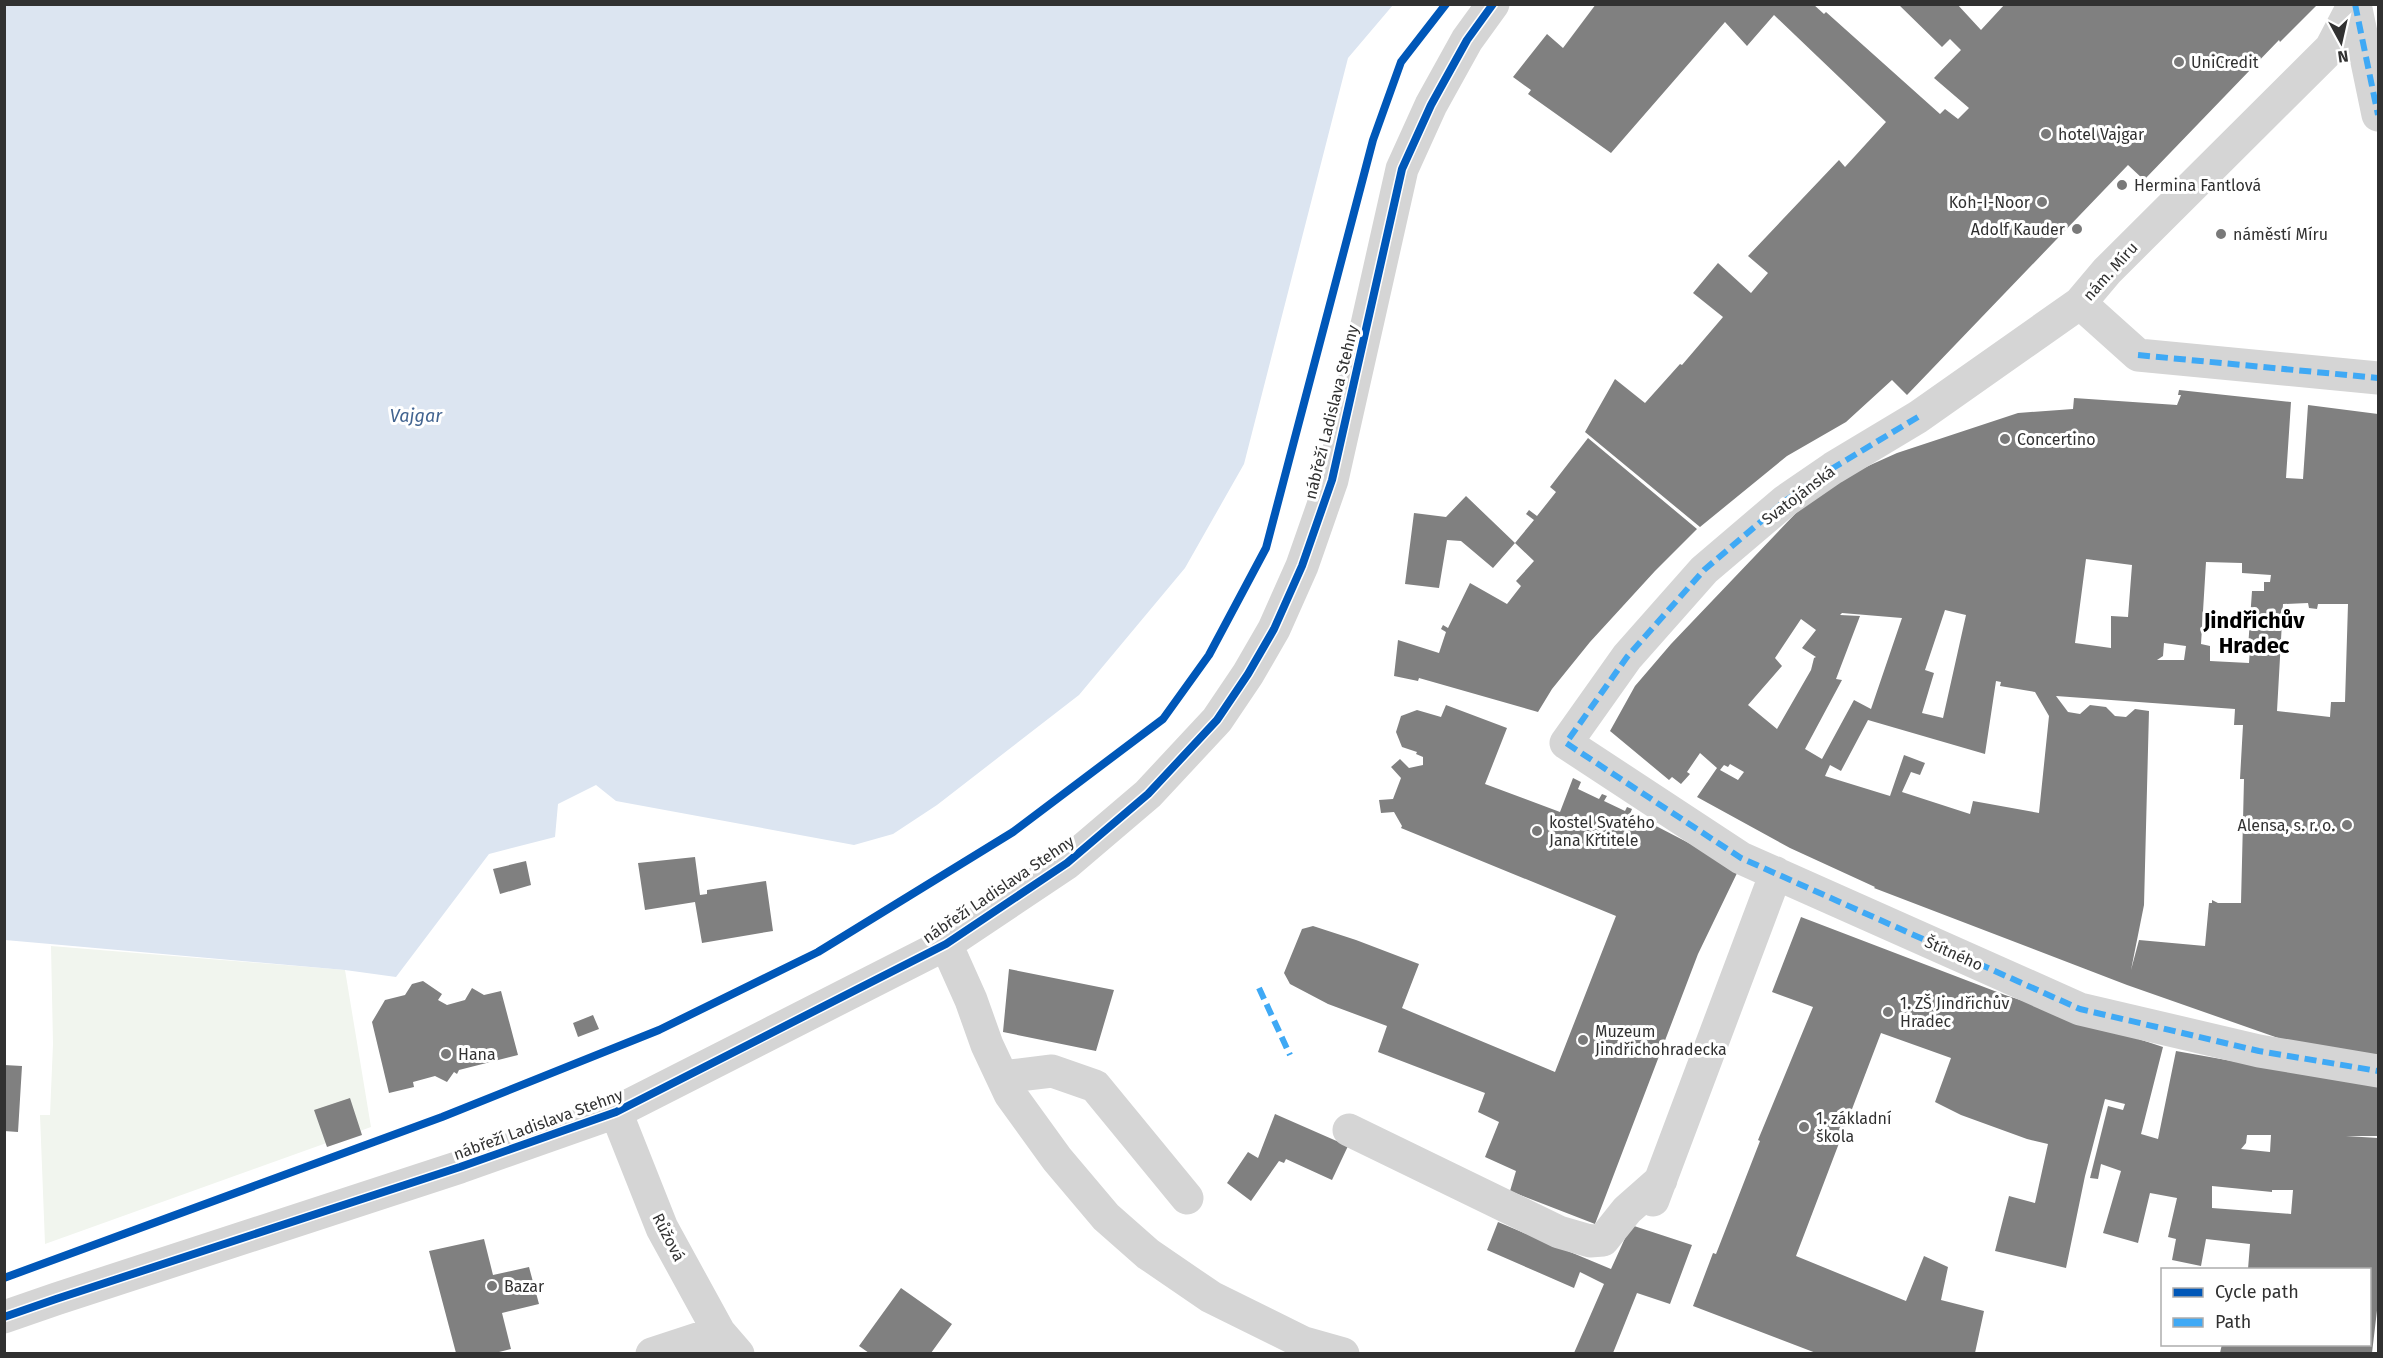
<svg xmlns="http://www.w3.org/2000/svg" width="2383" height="1358" font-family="'Fira Sans',sans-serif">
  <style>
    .green { fill: #f1f5ee }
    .water { fill: #dce5f1 }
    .building { fill: #808080; fill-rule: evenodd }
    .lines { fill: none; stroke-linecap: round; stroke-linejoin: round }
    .minor { stroke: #d5d5d5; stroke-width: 33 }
    .quiet { stroke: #3fa9f5; stroke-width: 6; stroke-dasharray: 12 6; stroke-linecap: butt }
    .cycleway-casing { stroke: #fff; stroke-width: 11 }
    .cycleway { stroke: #0057b8; stroke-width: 8 }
    .poi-dot { fill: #797979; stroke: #fff; stroke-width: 2 }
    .labels { text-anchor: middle; stroke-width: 6; stroke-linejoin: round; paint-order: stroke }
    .poi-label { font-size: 16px; fill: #313131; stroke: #fff; text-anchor: start }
    .street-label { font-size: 16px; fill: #313131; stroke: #fff }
    .water-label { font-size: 18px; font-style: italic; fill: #426490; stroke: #fff }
    .district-label { font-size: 22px; font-weight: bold; fill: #000; stroke: #fff }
  </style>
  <rect width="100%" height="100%" fill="#fff"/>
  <!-- green -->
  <path class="green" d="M 51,946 L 345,970 L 371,1127 L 45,1244 L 40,1115 L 50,1115 L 53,1044 Z"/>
  <!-- water -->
  <path class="water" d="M 5,4 L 1393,4 L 1393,5 L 1348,58 L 1244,464 L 1185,568 L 1079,695 L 937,805 L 893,834 L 854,845 L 616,801 L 596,785 L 558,804 L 555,837 L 489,854 L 396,977 L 345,970 L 5,940 Z"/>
  <!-- building -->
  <path class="building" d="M 1596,4 L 1813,4 L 1824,14 L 1826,12 L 1940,114 L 1945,109 L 1958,119 L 1969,108 L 1934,78 L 1961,50 L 1950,39 L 1942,47 L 1898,4 L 1957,4 L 1981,30 L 2005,4 L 2318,4 L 2280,42 L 2279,40 L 2144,180 L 2128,165 L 1907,395 L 1892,380 L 1846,422 L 1787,456 L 1700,527 L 1585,432 L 1615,379 L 1645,403 L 1680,364 L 1682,365 L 1723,317 L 1693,293 L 1718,263 L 1751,293 L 1768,273 L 1748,256 L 1839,160 L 1845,167 L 1886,122 L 1774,15 L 1747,46 L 1725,22 L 1611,153 L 1528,94 L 1531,90 L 1513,77 L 1547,34 L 1563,48 Z
    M 2179,390 L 2291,402 L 2286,478 L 2303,479 L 2308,405 L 2378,414 L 2378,1058 L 2281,1039 L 2127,985 L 1874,888 L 1875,887 L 1790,848 L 1697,797 L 1717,768 L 1700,753 L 1687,772 L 1690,774 L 1681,784 L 1672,777 L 1669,780 L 1610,731 L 1635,686 L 1671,644 L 1796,513 L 1837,480 L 1897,453 L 2018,413 L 2073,409 L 2074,398 L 2177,405 L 2181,395 L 2178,395 ZM 2086,559 L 2132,565 L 2128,617 L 2111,616 L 2111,648 L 2075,643 ZM 2206,562 L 2242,563 L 2242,573 L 2271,575 L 2270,582 L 2264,582 L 2264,591 L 2252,591 L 2248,648 L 2250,648 L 2249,663 L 2210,661 L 2210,646 L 2201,644 ZM 2308,603 L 2309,608 L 2317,609 L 2318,604 L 2348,604 L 2345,702 L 2331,702 L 2330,717 L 2277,711 L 2283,604 ZM 1945,610 L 1966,615 L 1943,718 L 1922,713 L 1934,673 L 1925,670 ZM 1842,613 L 1902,618 L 1871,709 L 1854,700 L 1822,759 L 1805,749 L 1842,680 L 1836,679 L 1860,616 L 1840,615 ZM 1801,619 L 1816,630 L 1802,648 L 1816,657 L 1814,658 L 1811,670 L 1777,729 L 1748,705 L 1782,666 L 1775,658 ZM 2164,643 L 2186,646 L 2184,660 L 2157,660 L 2163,656 ZM 1996,681 L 2001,682 L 2000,686 L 2035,692 L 2049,716 L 2039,813 L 1973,801 L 1970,814 L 1902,792 L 1911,772 L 1920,775 L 1925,763 L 1904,755 L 1890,796 L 1825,776 L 1830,765 L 1841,771 L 1868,720 L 1985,754 ZM 2056,696 L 2235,709 L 2234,725 L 2243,725 L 2240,779 L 2244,779 L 2241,903 L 2218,903 L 2212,900 L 2212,903 L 2209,903 L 2205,946 L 2139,940 L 2131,970 L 2144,905 L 2149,711 L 2135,709 L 2126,717 L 2115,716 L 2106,707 L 2090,705 L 2080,714 L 2068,712 ZM 1730,764 L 1744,772 L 1738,780 L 1720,770 L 1724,765 L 1728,767 Z
    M 1588,438 L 1697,529 L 1655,571 L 1590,642 L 1552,689 L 1538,712 L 1419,678 L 1418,681 L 1394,676 L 1398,640 L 1439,653 L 1446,632 L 1441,629 L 1443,625 L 1448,628 L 1470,583 L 1507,604 L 1521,586 L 1516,581 L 1534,561 L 1515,543 L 1534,520 L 1526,514 L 1529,510 L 1537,516 L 1556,492 L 1550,487 Z
    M 1466,496 L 1515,543 L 1493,568 L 1461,541 L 1447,540 L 1439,588 L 1405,584 L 1414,513 L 1446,517 Z
    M 1446,705 L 1507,728 L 1485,784 L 1560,812 L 1573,778 L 1581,782 L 1578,789 L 1599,799 L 1602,794 L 1607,796 L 1604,801 L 1625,811 L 1627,807 L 1632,809 L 1630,814 L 1651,823 L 1653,818 L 1658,820 L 1656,826 L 1739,869 L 1698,954 L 1595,1224 L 1510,1191 L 1516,1171 L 1485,1157 L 1499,1122 L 1478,1112 L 1485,1093 L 1378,1052 L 1387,1026 L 1328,1004 L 1290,984 L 1284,973 L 1302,929 L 1313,926 L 1356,940 L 1419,964 L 1402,1008 L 1555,1072 L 1616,916 L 1401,828 L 1402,826 L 1394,812 L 1381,813 L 1379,800 L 1393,799 L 1401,778 L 1391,767 L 1400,759 L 1409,768 L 1423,765 L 1423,757 L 1416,754 L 1417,752 L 1402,747 L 1396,732 L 1401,716 L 1417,710 L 1441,717 Z
    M 695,857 L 700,895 L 707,894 L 707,890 L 766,881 L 773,931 L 702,943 L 695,902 L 645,910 L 638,863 Z
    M 526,861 L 531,885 L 500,894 L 493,869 Z
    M 1801,917 L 2005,995 L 2163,1047 L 2141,1134 L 2158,1139 L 2176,1051 L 2378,1087 L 2378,1136 L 2346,1136 L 2378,1138 L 2378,1302 L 2372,1353 L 2220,1353 L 2222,1344 L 2370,1344 L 2370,1269 L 2248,1269 L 2250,1244 L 2206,1239 L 2201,1266 L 2172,1260 L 2176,1239 L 2168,1237 L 2177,1198 L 2150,1193 L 2138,1243 L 2103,1233 L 2121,1171 L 2101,1164 L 2098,1179 L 2090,1178 L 2108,1106 L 2123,1110 L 2125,1104 L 2105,1099 L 2085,1176 L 2066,1268 L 1995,1251 L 2009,1196 L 2035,1203 L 2048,1144 L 2027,1139 L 1961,1115 L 1935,1102 L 1951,1058 L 1881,1033 L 1796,1256 L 1906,1301 L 1924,1256 L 1948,1267 L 1941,1300 L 1984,1311 L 1975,1353 L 1816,1353 L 1693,1306 L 1713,1253 L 1716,1254 L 1760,1141 L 1758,1140 L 1813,1007 L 1772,992 ZM 2247,1135 L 2271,1135 L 2270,1152 L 2241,1149 L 2246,1143 ZM 2212,1186 L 2272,1192 L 2272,1190 L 2293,1190 L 2291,1214 L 2212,1208 Z
    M 1009,969 L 1114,990 L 1096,1051 L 1003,1032 Z
    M 423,981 L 442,994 L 438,1000 L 447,1005 L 465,1000 L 472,988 L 484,995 L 501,991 L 518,1055 L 459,1070 L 457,1074 L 454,1072 L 447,1082 L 435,1076 L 413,1082 L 414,1087 L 389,1093 L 372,1022 L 385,1000 L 405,995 L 412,984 Z
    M 593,1015 L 599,1029 L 578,1037 L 573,1023 Z
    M 4,1065 L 22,1066 L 18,1132 L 4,1131 Z
    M 350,1098 L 362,1135 L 327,1147 L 314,1110 Z
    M 1275,1114 L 1348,1146 L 1332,1180 L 1286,1159 L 1284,1163 L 1279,1161 L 1251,1201 L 1227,1183 L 1248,1152 L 1258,1158 Z
    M 1498,1222 L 1611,1269 L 1631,1225 L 1692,1245 L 1670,1304 L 1637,1293 L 1613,1353 L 1574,1353 L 1604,1284 L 1580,1272 L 1574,1288 L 1487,1250 Z
    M 484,1239 L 493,1275 L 529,1267 L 539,1304 L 502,1313 L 511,1349 L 495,1353 L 456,1353 L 429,1251 Z
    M 901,1288 L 952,1324 L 931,1353 L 869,1353 L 859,1346 Z"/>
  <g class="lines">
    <!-- minor -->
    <path class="minor" d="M 2354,4 L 2331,48 L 2107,271 L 2080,303 L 1918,417 L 1833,468 L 1785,501 L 1704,570 L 1627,657 L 1566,743 L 1741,858 L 2080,1009 L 2259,1051 L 2378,1071
      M 2355,4 L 2378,115
      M 2080,303 L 2138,355 L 2378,378
      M 946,944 L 971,1000 L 987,1045 L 1010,1094 L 1057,1159 L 1106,1217 L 1148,1254 L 1211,1297 L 1304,1343 L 1343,1354
      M 1002,1077 L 1052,1071 L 1095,1086 L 1187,1198
      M 616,1112 L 662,1228 L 719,1332 L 738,1354
      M 1349,1130 L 1559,1232 L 1590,1241 L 1603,1240 L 1627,1210 L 1661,1180
      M 1653,1200 L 1776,873
      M 4,1317 L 56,1299 L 460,1167 L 616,1112 L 946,944 L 1067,863 L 1148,794 L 1217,720 L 1248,674 L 1274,629 L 1302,566 L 1332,480 L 1402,169 L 1431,105 L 1467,40 L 1493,4
      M 652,1354 L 719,1332"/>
    <!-- quiet -->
    <path class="quiet" d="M 2355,4 L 2378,115
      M 2138,355 L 2378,378
      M 1918,417 L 1833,468 L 1785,501 L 1704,570 L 1627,657 L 1566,743 L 1741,858 L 2080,1009 L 2259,1051 L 2378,1071
      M 1259,988 L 1290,1055"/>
    <defs>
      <path id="cycleway" d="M 4,1278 L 442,1117 L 659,1030 L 818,952 L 1013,832 L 1163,719 L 1209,655 L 1266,548 L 1373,140 L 1401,62 L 1446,4
        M 4,1317 L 56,1299 L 460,1167 L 616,1112 L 946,944 L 1067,863 L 1148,794 L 1217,720 L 1248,674 L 1274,629 L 1302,566 L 1332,480 L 1402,169 L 1431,105 L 1467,40 L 1493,4"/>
    </defs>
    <!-- cycleway casing -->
    <use href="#cycleway" class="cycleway-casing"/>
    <!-- cycleway -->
    <use href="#cycleway" class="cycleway"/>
  </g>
  <!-- markers -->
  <g class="poi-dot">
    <circle cx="2179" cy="62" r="6"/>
    <circle cx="2046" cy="134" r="6"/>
    <circle cx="2122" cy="185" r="6"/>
    <circle cx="2042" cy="202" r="6"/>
    <circle cx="2077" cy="229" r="6"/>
    <circle cx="2221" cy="234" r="6"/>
    <circle cx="2005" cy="439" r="6"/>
    <circle cx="2347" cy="825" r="6"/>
    <circle cx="1537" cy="831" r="6"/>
    <circle cx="1888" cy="1012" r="6"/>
    <circle cx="1583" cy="1040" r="6"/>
    <circle cx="446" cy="1054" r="6"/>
    <circle cx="1804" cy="1127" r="6"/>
    <circle cx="492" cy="1286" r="6"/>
  </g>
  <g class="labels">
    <!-- poi labels -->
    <g class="poi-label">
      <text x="2191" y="68">UniCredit</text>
      <text x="2058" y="140">hotel Vajgar</text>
      <text x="2134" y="191">Hermina Fantlová</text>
      <text x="2030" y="208" text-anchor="end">Koh-I-Noor</text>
      <text x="2065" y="235" text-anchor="end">Adolf Kauder</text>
      <text x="2233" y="240">náměstí Míru</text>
      <text x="2017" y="445">Concertino</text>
      <text x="1549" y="828">kostel Svatého<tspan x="1549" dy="18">Jana Křtitele</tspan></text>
      <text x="2335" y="831" text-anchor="end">Alensa, s. r. o.</text>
      <text x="1900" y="1009">1. ZŠ Jindřichův<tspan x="1900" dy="18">Hradec</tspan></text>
      <text x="1595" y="1037">Muzeum<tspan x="1595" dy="18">Jindřichohradecka</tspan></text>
      <text x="458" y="1060">Hana</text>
      <text x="1816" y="1124">1. základní<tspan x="1816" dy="18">škola</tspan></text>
      <text x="504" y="1292">Bazar</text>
    </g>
    <!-- street labels -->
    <g class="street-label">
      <text transform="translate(2110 271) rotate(-48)" y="6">nám. Míru</text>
      <text transform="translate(1331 412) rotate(-76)" y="6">nábřeží Ladislava Stehny</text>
      <text transform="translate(1798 495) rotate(-37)" y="6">Svatojánská</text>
      <text transform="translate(998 889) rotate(-34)" y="6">nábřeží Ladislava Stehny</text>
      <text transform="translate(1954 953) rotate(24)" y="6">Štítného</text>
      <text transform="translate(538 1124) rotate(-20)" y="6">nábřeží Ladislava Stehny</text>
      <text transform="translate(669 1237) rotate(63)" y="6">Růžová</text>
    </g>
    <!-- water labels -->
    <g class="water-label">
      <text x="416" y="422">Vajgar</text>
    </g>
    <!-- district labels -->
    <g class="district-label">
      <text x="2254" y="628">Jindřichův<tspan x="2254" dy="25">Hradec</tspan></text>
    </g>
  </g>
  <!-- border -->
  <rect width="2383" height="1358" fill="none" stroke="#313131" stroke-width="12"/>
  <!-- legend -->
  <rect x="2161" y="1268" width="210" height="78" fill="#ffffff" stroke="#adadad" stroke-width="1.5"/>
  <rect x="2173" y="1288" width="30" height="9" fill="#0057b8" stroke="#adadad" stroke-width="1.5"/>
  <text x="2215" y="1298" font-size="18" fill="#313131">Cycle path</text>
  <rect x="2173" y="1318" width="30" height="9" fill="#3fa9f5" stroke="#adadad" stroke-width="1.5"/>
  <text x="2215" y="1328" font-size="18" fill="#313131">Path</text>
  <!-- north arrow -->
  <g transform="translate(2341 42) rotate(172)" stroke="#ffffff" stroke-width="4.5" paint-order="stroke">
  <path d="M0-4.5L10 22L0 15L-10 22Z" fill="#313131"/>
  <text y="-9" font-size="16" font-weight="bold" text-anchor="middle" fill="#313131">N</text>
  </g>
</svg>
